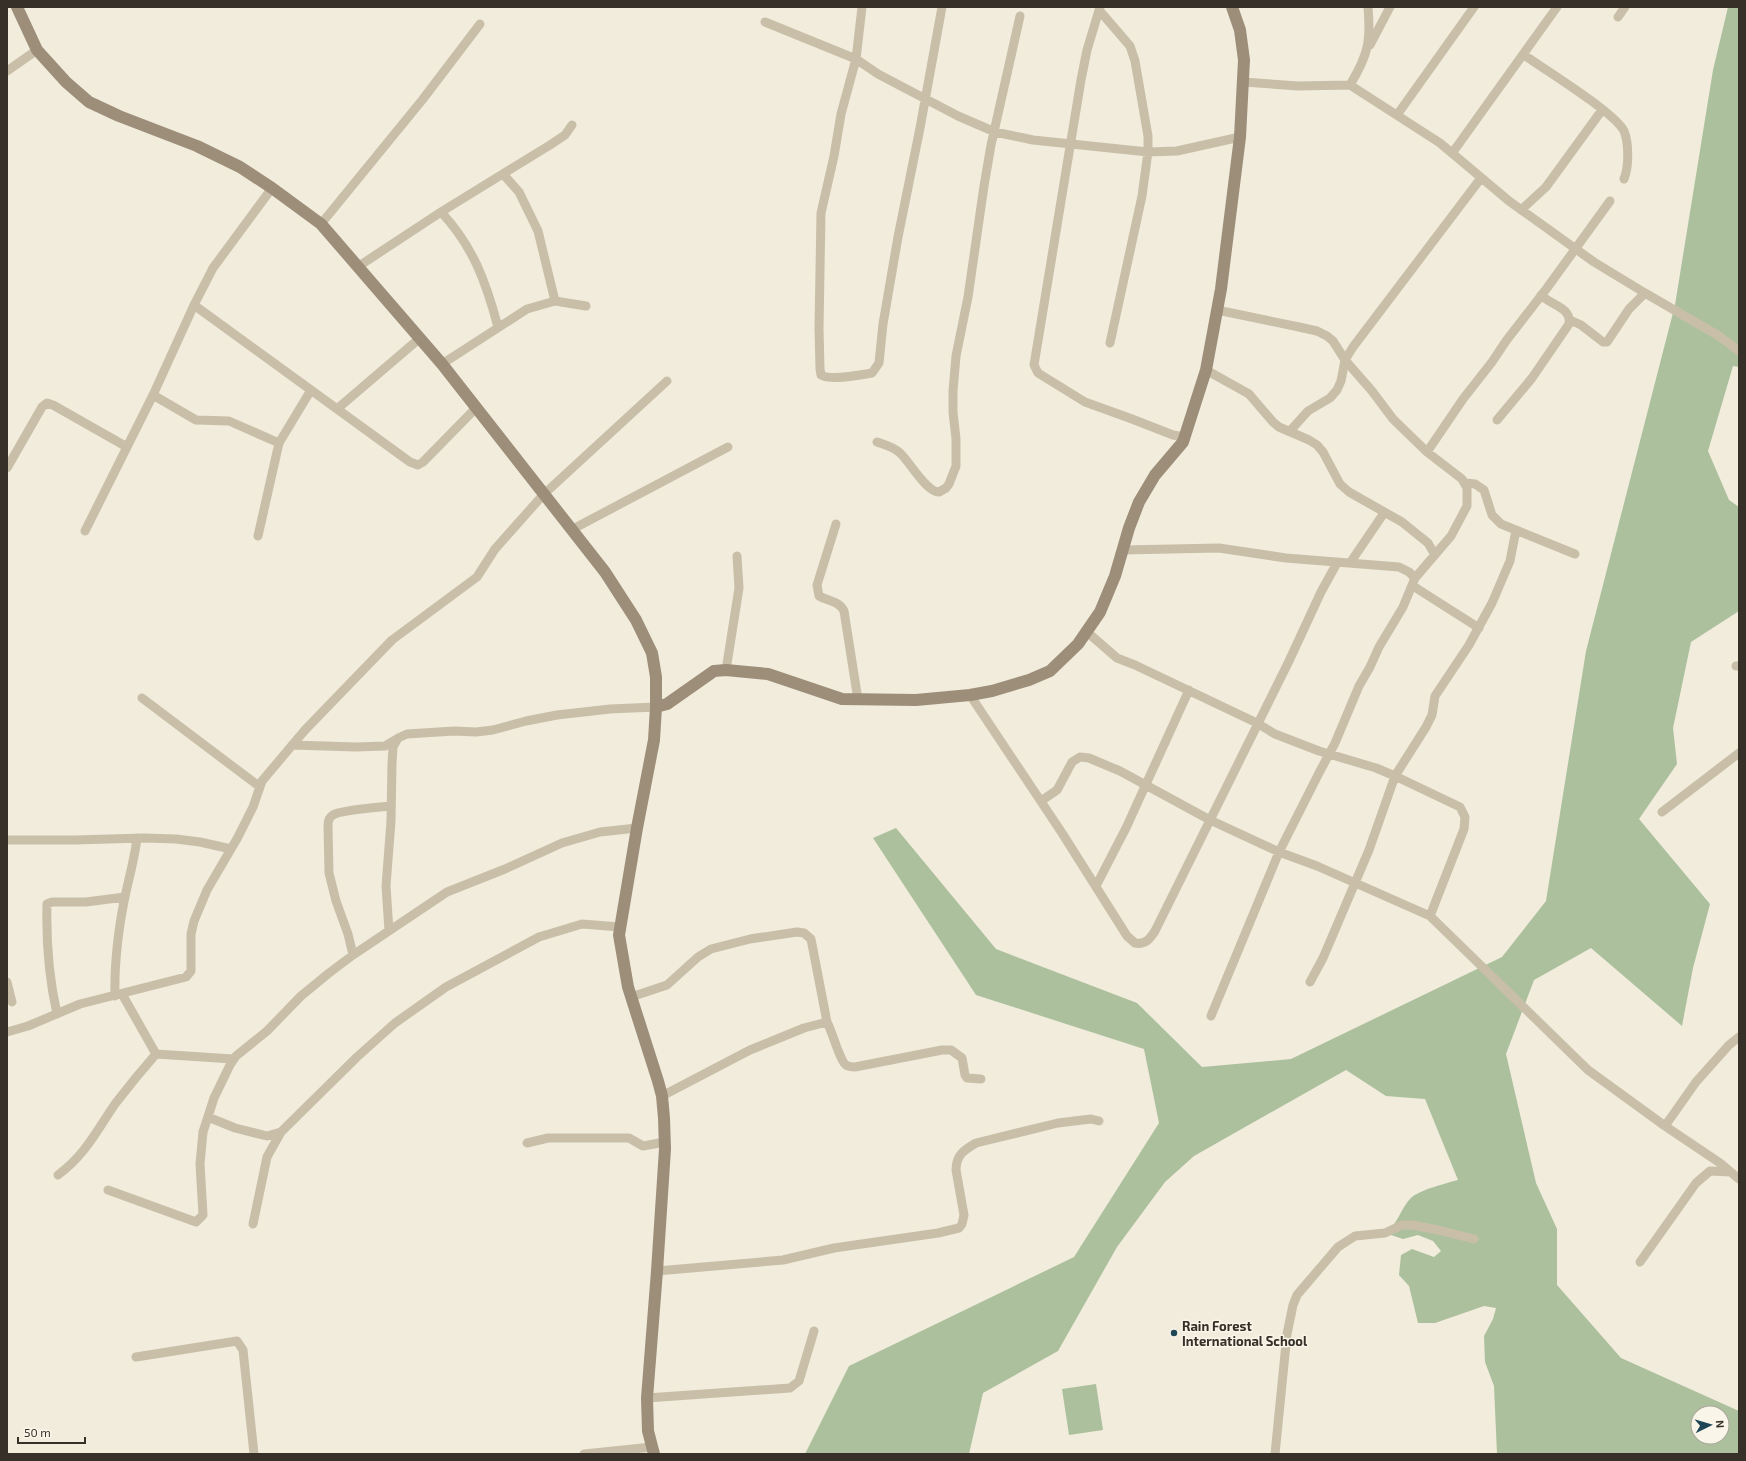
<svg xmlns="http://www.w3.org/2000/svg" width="1746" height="1461" font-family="'Exo 2',sans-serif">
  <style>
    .green { fill: #acc09d; fill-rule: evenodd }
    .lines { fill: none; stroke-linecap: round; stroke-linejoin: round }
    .street { stroke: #c9bfa8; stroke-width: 9 }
    .secondary { stroke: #9d8e7a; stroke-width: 12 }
    .poi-dot { fill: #1f4657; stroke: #f9f5e9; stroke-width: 1.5 }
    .labels { text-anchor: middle; stroke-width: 3; stroke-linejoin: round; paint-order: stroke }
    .poi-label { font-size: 13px; font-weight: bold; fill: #363028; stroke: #f9f5e9; text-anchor: start }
  </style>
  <rect width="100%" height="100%" fill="#f1ecdc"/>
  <!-- green -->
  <path class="green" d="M 1728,7 L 1739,7 L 1739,367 L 1733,366 L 1708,451 L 1729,500 L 1739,507 L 1739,611 L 1691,642 L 1673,728 L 1677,764 L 1639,819 L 1710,904 L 1693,968 L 1682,1026 L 1591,948 L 1534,980 L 1506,1054 L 1536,1183 L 1557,1229 L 1557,1285 L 1621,1358 L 1739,1411 L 1739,1454 L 1497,1454 L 1494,1386 L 1485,1362 L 1484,1336 L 1493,1319 L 1496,1308 L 1484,1306 L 1435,1323 L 1418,1323 L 1409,1286 L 1399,1275 L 1401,1255 L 1412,1249 L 1434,1257 L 1441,1251 L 1433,1241 L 1418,1235 L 1403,1239 L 1385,1233 C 1398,1225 1400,1209 1411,1198 C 1419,1190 1447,1183 1458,1180 L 1425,1099 L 1386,1096 L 1346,1070 L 1194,1156 L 1165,1182 L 1117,1247 L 1058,1351 L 983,1393 L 969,1454 L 805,1454 L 849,1366 L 1074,1257 L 1159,1123 L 1144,1049 L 976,995 L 873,838 L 896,828 L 996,949 L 1137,1003 L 1202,1067 L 1291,1059 L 1502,957 L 1546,901 L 1586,651 L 1675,305 L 1713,70 ZM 1698,1413 L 1722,1413 L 1722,1437 L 1698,1437 Z
    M 1096,1384 L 1103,1430 L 1069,1435 L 1062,1389 Z"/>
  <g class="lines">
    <!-- street -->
    <path class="street" d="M 862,7 L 856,59 L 841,114 L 834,156 L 821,213 L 819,328 L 820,369 L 821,375 C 831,381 860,375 872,373 L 879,363 L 883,324 L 898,237 L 920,128 L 942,7
      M 1100,7 L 1087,50 L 1081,80 L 1034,365 L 1038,373 L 1085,402 L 1132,419 L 1173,435 L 1185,437
      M 1099,10 L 1130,46 L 1135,61 L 1148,136 L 1148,152 L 1142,196 L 1110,343
      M 1618,17 L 1625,7
      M 765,22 L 856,59 L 878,74 L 958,116 L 995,132 L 1033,140 L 1148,152 L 1177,151 L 1240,137
      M 1370,45 L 1390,7
      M 1524,55 C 1544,69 1614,112 1624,131 C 1629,143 1629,167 1624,179
      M 7,71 L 37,50
      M 1243,82 L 1298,86 L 1350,85 L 1440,143 L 1509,201 L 1594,262 L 1645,293 L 1629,309 L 1607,342 L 1603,342 L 1581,325 L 1570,320
      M 1350,85 C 1368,55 1371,42 1368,7
      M 1397,115 L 1474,7
      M 1453,152 L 1557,7
      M 503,174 L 519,192 L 538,231 L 555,301
      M 1521,210 L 1546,187 L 1602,110
      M 441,212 C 473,246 486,282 498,327
      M 321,224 L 423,99 L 480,24
      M 359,266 L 441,212 L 550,145 L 565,135 L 572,125
      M 1645,293 L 1719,336 L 1739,351
      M 194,305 L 410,462 L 418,465 L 423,462 L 476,408
      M 442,364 L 527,309 L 555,301 L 586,306
      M 1206,370 L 1249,394 L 1273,422 L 1279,427 L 1309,440 L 1317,445 L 1323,452 L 1340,484 L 1349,492 L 1402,522 L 1428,543 L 1435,555
      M 153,395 L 196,420 L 229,421 L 279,443
      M 337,409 L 420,338
      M 1497,420 L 1532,378 L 1569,324 C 1572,307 1550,305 1541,295
      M 1290,431 L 1308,411 L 1330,398 L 1337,390 L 1341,381 L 1345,360 L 1353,347 L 1481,178
      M 877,442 C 885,445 894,447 900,453 C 910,462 926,492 939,492 L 946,488 L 949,484 L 956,466 L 956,439 L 953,412 L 953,391 L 956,356 L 968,297 L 984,186 L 991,145 L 1020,16
      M 1427,452 L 1463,399 L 1492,362 L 1506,341 L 1547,288 L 1610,201
      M 7,468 L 42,407 L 47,403 L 53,405 L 127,447
      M 1466,483 L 1475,484 L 1484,490 L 1492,515 L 1501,524 L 1575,554
      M 836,524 L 817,585 L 819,596 C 828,601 839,601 844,611 L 858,700
      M 571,530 L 728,447
      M 85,531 L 153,395 L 194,305 L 213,268 L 272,188
      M 258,536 L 279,443 L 311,390
      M 1123,550 L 1219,548 L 1286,558 L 1399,567 L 1409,572 L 1415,578
      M 1350,563 L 1384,513
      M 1413,586 L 1479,628
      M 1087,632 L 1117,658 L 1135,665 L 1257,723 L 1275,734 L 1319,751 L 1376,768 L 1395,776 L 1460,807 L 1465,817 L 1464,829 L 1430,916
      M 1736,666 L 1739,666
      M 726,670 L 739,588 L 737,556
      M 970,695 L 1062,833 L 1127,936 L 1135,943 C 1145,945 1150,939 1155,931 L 1289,661 L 1321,592 L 1337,563
      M 142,698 L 260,787
      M 292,745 L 356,747 L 385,746 L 397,739
      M 1041,801 L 1057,790 L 1072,762 L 1080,757 L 1089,758 L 1120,771 L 1210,820 L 1279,852 L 1317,866 L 1430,916 L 1588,1070 L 1665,1126 L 1720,1163 L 1739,1179
      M 1662,812 L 1739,753
      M 7,840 L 75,840 L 144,838 L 176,839 L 200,842 L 231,849
      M 1096,886 L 1126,828 L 1189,690
      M 389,931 L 386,886 L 391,821 L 392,763 L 393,747 L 398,738 L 407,734 L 454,731 L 476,732 L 493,730 L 526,721 L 557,715 L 610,709 L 656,707
      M 353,955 L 348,934 L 336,901 L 329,873 L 328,826 C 328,822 329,817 333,815 C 340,810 381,807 391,806
      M 7,982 L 12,1002
      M 1310,982 L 1323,958 L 1369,850 L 1395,776 L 1426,727 L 1432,715 L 1435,696 L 1469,645 L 1492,603 L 1510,561 L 1516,530
      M 122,994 L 156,1054 L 233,1059
      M 115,996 C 114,964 119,923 126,892 C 130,874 135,856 137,838
      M 631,997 L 667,985 L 698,957 L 711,949 L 750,939 L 797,932 L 804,933 L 811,939 L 827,1022 C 832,1031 840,1061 846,1065 C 849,1067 852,1067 855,1067 L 942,1050 L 951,1050 L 962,1058 L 965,1075 L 967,1078 L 981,1079
      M 57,1014 C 49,978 46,941 47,904 L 52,902 L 86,902 L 125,897
      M 1211,1016 L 1279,852 L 1320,771 L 1335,743 L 1359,686 L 1370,667 L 1379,647 L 1403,607 L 1415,578 L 1451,536 L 1467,506 L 1467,488 L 1462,479 L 1427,452 L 1393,419 L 1372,391 L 1345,360 L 1333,341 L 1327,336 L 1317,331 L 1299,327 L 1217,310
      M 7,1032 L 28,1026 L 80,1004 L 186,977 L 191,971 L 191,934 L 194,921 L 207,890 L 238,837 L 253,807 L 262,781 L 305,730 L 392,640 L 477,577 L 495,549 L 543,495 L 667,381
      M 662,1096 L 750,1050 L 804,1028 L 827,1022
      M 208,1117 L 235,1128 L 267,1136 L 281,1132
      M 1665,1126 L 1696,1082 L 1729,1045 L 1739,1037
      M 527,1143 L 548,1138 L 629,1138 L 643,1146 L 665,1142
      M 58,1175 C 85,1155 96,1132 115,1104 C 128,1087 142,1070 156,1054
      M 108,1190 L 196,1222 L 203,1215 L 200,1164 L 203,1132 L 214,1098 L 230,1065 L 236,1056 L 267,1031 L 301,996 L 329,973 L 353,955 L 447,892 L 505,869 L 562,843 L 600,832 L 637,828
      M 253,1224 L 267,1157 L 281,1132 L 357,1057 L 395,1023 L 446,987 L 539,937 L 582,924 L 620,927
      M 1640,1262 L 1696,1183 L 1710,1171 L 1731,1172
      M 657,1271 L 783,1260 L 834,1248 L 938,1233 L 959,1228 L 962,1224 L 964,1215 L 956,1170 C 956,1155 964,1150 976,1143 L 1058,1123 L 1091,1119 L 1099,1121
      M 136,1357 L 237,1341 L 243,1350 L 254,1454
      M 647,1398 L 790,1388 L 799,1381 L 814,1331
      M 584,1454 L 652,1447
      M 1275,1454 L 1287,1334 L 1293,1305 L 1297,1295 L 1338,1247 L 1355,1236 L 1385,1233 L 1402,1225 L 1412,1225 L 1438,1230 L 1474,1239"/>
    <!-- secondary -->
    <path class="secondary" d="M 17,7 L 37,50 L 66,82 L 89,102 L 119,116 L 197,146 L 240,167 L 272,188 L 321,224 L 442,364 L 605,572 L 636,620 L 652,653 L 656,677 L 656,707 L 654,740 L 637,828 L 619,935 L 628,987 L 658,1081 L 662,1096 L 664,1118 L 665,1149 L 657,1271 L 647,1398 L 648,1431 L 654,1454
      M 656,707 L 667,704 L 714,671 L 726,670 L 768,674 L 842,699 L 916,700 L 970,695 L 992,691 L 1029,680 L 1050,671 L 1078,644 L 1100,612 L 1115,576 L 1129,528 L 1139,502 L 1155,475 L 1183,442 L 1206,370 L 1221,289 L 1240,137 L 1244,60 L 1240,30 L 1232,7"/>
  </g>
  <!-- markers -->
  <circle class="poi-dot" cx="1174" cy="1333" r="4"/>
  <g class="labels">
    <!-- poi labels -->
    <g class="poi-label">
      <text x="1182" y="1331">Rain Forest<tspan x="1182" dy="15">International School</tspan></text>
    </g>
  </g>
  <!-- border -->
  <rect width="1746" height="1461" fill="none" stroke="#363028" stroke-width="16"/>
  <!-- north arrow -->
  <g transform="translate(1710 1425) rotate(85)"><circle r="19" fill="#f9f5e9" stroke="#aba69c"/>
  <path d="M0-3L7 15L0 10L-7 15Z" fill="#1f4657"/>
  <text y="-6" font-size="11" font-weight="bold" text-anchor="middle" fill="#363028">N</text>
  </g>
  <!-- scale -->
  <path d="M18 1437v6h67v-6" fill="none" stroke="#363028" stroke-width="2"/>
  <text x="24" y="1437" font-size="12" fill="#363028" stroke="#f9f5e9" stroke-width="3" paint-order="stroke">50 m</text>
</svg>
